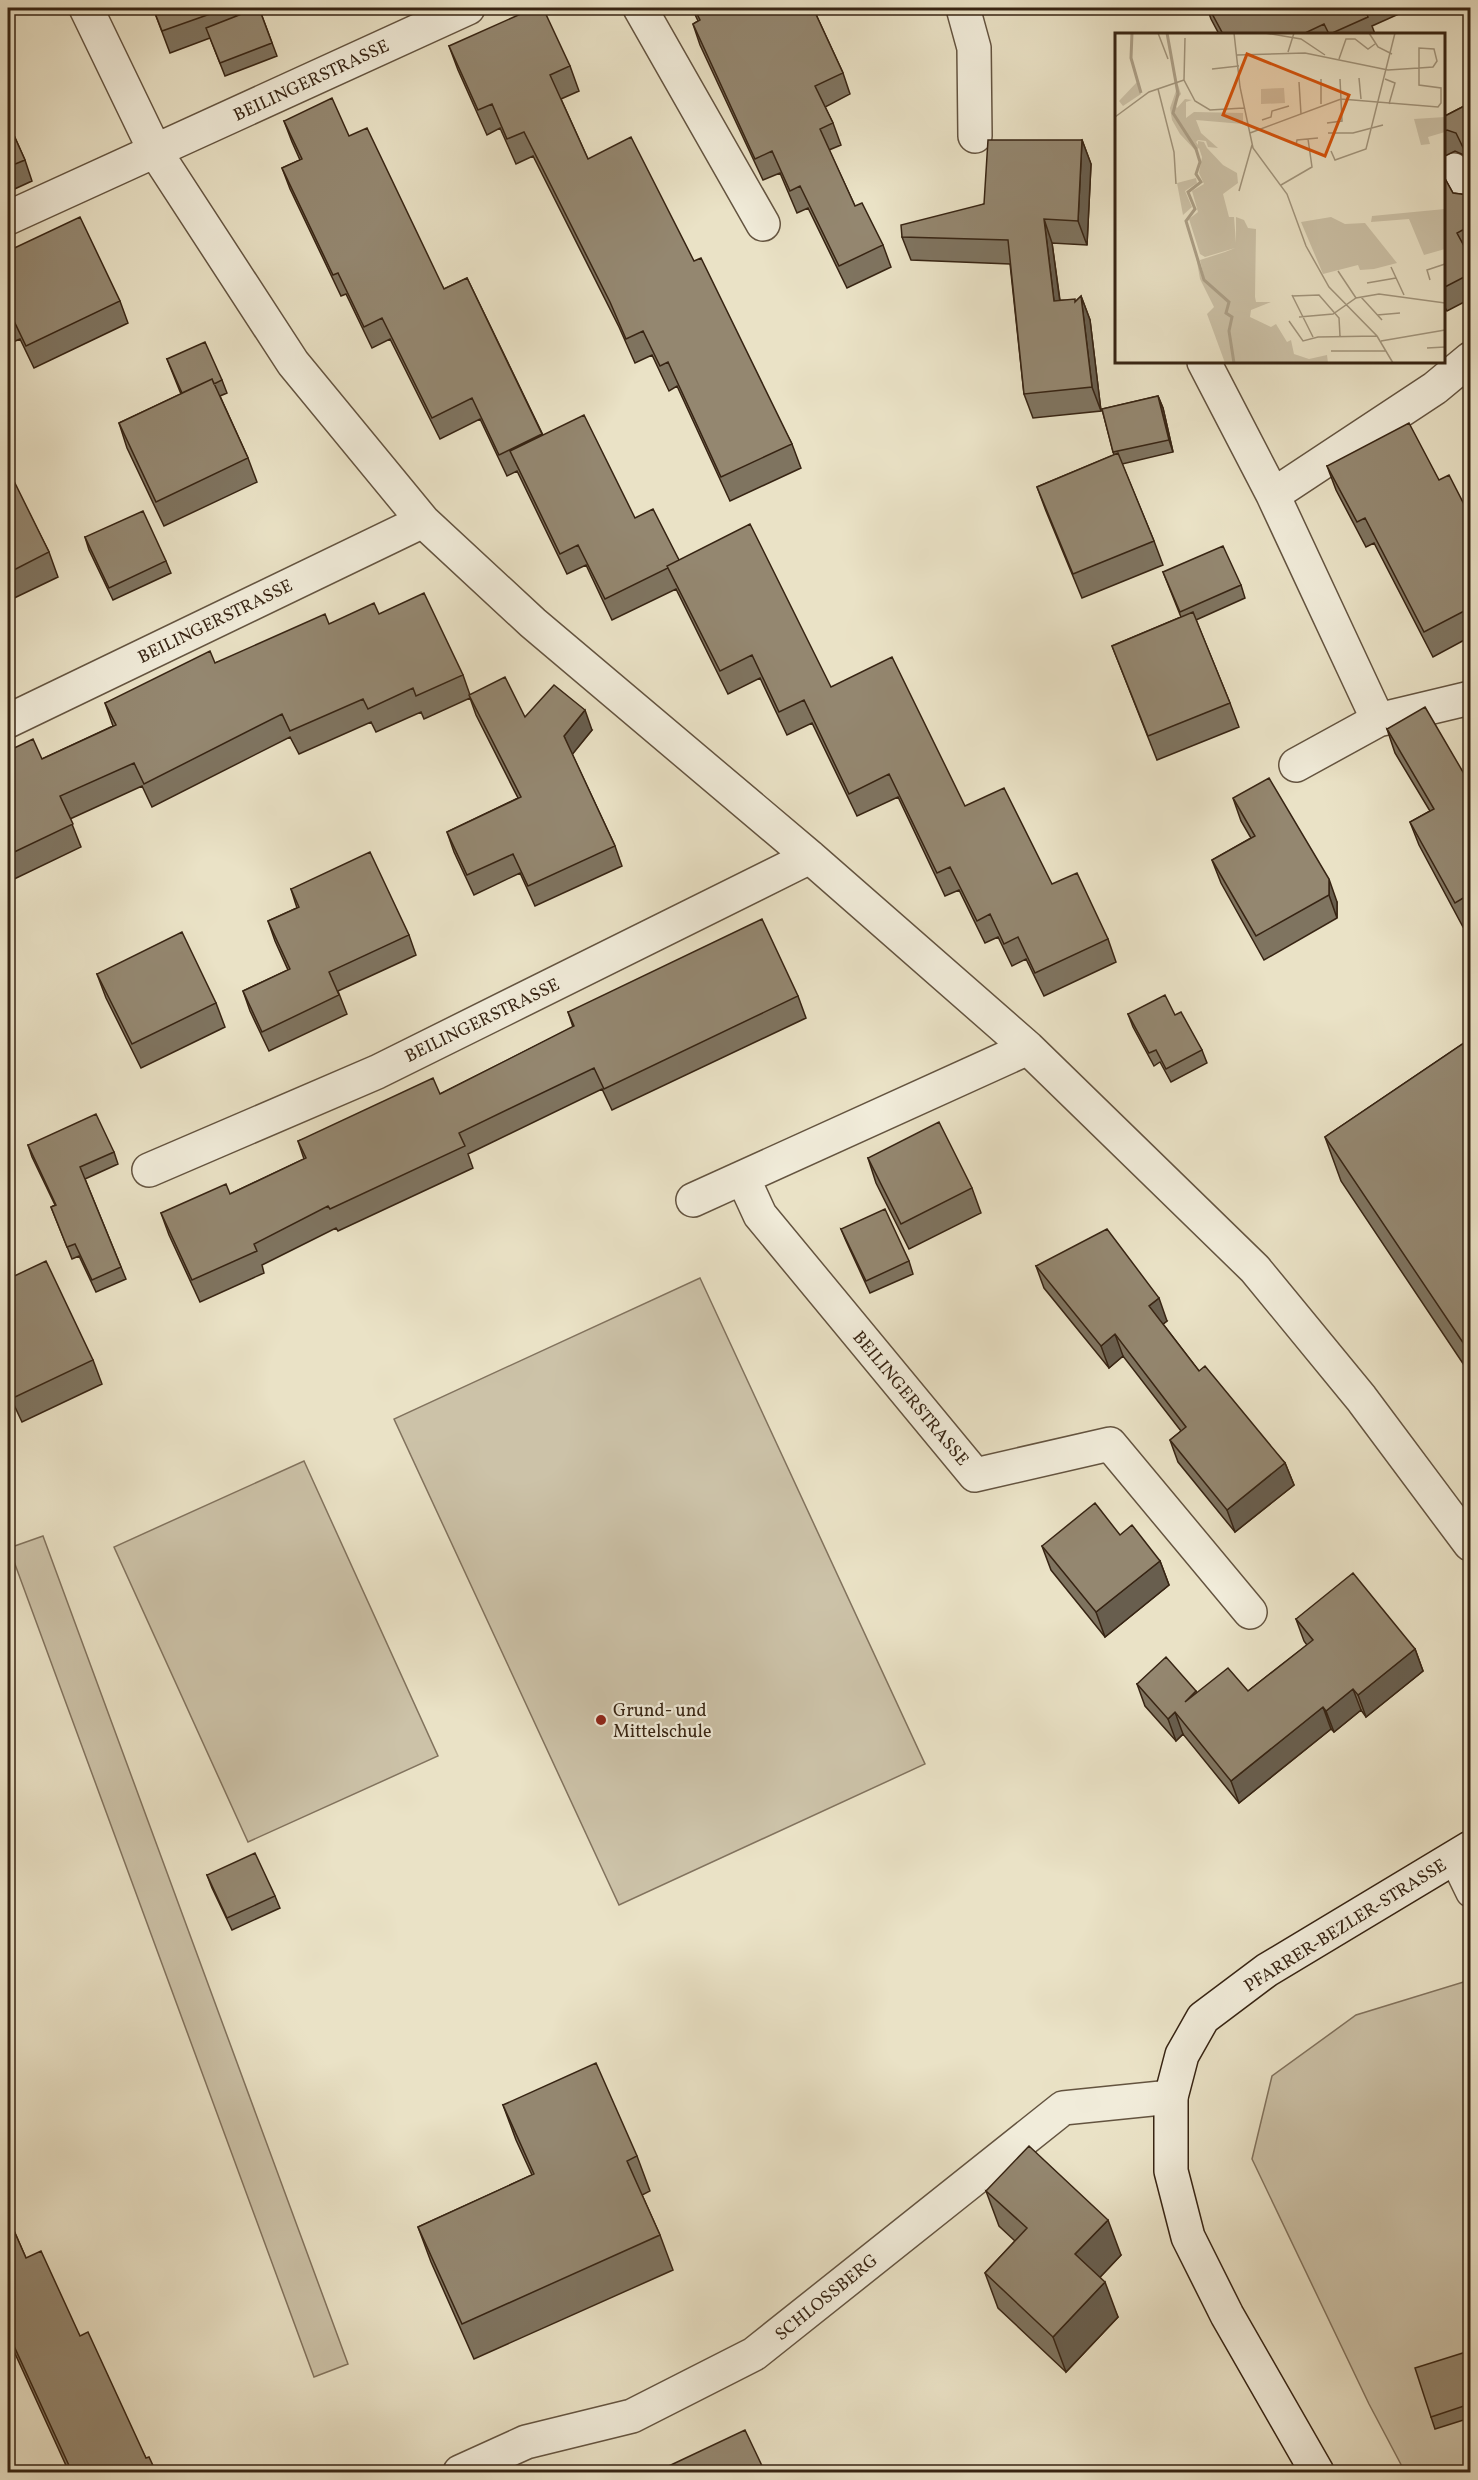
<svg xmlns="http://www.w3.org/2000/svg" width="1478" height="2480" font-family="Vollkorn,serif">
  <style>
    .green { fill: #ccc2a8; stroke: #82735e; stroke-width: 1.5 }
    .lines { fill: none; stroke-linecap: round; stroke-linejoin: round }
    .lane-casing { stroke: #645440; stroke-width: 30 }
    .street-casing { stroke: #645440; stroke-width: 36 }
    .secondary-casing { stroke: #372413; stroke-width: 36 }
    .lane { stroke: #f1ecda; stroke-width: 27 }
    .street { stroke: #f1ecda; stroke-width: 33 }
    .secondary { stroke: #f1ecda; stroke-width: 33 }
    .wall { fill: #7f7460; stroke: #372413; stroke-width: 1.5 }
    .shaded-wall { fill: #685e4e; stroke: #372413; stroke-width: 1.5 }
    .building { fill: #948770; stroke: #372413; stroke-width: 1.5 }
    .poi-dot { fill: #8f2418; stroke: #f1ecda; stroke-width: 2 }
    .labels { text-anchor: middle; stroke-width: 4.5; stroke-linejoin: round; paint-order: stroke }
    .street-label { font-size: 18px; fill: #372413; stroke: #f1ecda }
    .poi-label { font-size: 18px; fill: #372413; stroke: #f1ecda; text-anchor: start }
    .inset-river { fill: none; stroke: #ada189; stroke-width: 3 }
    .inset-road { fill: none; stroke: #a2967e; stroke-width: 1.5 }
    .view { fill: #d6540d; fill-opacity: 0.15; stroke: #d6540d; stroke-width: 3 }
    .inset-edge { fill: none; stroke: #372413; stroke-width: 3 }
  </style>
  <rect width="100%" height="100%" fill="#eae2c6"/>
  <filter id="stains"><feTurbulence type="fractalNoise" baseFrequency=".00333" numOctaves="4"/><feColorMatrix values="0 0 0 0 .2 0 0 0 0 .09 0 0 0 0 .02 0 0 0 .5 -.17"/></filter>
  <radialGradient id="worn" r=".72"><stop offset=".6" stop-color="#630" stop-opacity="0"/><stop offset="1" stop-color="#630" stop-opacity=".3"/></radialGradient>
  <!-- green -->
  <path class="green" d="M 700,1278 L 925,1764 L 619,1905 L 394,1419 Z
    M 304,1461 L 438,1756 L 248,1842 L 114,1547 Z
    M 43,1536 L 348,2364 L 314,2377 L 9,1548 Z
    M 1470,1980 L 1470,2472 L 1405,2472 L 1369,2404 L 1252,2159 L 1272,2076 L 1356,2015 Z"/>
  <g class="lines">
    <defs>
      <path id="lane" d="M 1454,167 L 1470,202
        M 1453,1858 L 1470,1893"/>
      <path id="street" d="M 86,8 L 155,151 L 293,363 L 423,521 L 533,623 L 810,857 L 1028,1048 L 1255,1269 L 1361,1398 L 1470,1544
        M 640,8 L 763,224
        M 963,8 L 974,48 L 975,136
        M 8,218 L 468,8
        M 1204,362 L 1273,495 L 1378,720 L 1470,698
        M 1273,495 L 1435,388 L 1470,359
        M 8,721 L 423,521
        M 1296,765 L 1378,720
        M 149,1170 L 377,1072 L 810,857
        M 743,1178 L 760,1215 L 975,1475 L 1110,1444 L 1250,1612
        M 693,1200 L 1028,1048
        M 460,2472 L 526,2442 L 632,2416 L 754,2354 L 1063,2108 L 1171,2097"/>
      <path id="secondary" d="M 1317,2472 L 1227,2315 L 1188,2237 L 1171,2171 L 1171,2097 L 1182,2055 L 1203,2018 L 1267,1970 L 1470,1848"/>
    </defs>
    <!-- lane casing -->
    <use href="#lane" class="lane-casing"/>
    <!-- street casing -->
    <use href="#street" class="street-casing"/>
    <!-- secondary casing -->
    <use href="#secondary" class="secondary-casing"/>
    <!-- lane -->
    <use href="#lane" class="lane"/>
    <!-- street -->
    <use href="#street" class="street"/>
    <!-- secondary -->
    <use href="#secondary" class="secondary"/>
  </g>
  <!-- wall -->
  <path class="wall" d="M 153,8 L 233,8 L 236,16 L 259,8 L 277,56 L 225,76 L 210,38 L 170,53 Z
    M 692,8 L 813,8 L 843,73 L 850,94 L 825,107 L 833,123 L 841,145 L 829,150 L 855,206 L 883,245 L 891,267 L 847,288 L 808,208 L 797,213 L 780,173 L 763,180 L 700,45 L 693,24 L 698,21 Z
    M 1207,8 L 1407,8 L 1408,10 L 1372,26 L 1375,34 L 1219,34 L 1211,19 Z
    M 449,46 L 570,66 L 579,91 L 561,99 L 588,159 L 694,261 L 792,444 L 801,468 L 730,501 L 677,386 L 669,391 L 652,355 L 635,363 L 619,327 L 533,156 L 516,164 L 500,128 L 487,135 L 458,70 Z
    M 1470,103 L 1470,168 L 1464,155 L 1455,151 L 1443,157 L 1443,117 Z
    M 284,121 L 349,136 L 444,289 L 467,278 L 543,435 L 635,518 L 679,560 L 831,687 L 1052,884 L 1108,939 L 1116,962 L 1044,996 L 1026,959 L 1012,966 L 998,937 L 985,943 L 959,890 L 945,896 L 898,797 L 857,816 L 812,723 L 787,735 L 760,678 L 728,694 L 676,589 L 612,620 L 586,565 L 567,574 L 517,471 L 507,476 L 480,419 L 440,439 L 390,339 L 372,348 L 346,294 L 341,296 L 290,189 L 282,168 L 300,160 L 292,142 Z
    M 8,122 L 25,160 L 32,181 L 8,192 Z
    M 1082,140 L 1091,164 L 1087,245 L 1052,243 L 1060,300 L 1076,301 L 1081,296 L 1090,320 L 1101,411 L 1033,418 L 1024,394 L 1010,264 L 911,260 L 902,237 L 984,204 Z
    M 1443,175 L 1453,193 L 1468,195 L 1470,194 L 1470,251 L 1468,252 L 1470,257 L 1470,299 L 1447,311 L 1443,304 Z
    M 8,251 L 120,301 L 128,323 L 34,368 L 20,339 L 8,344 Z
    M 167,359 L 222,380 L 227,393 L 220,396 L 248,458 L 257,482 L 164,526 L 127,448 L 119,423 L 181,394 Z
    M 1158,396 L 1163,408 L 1173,452 L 1122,464 L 1154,541 L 1163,565 L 1082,598 L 1046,511 L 1037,487 L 1114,455 L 1102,409 Z
    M 1327,466 L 1439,480 L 1470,516 L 1470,637 L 1433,657 L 1374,543 L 1366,547 L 1336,490 Z
    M 8,472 L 49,552 L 58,577 L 8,601 Z
    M 85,537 L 166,561 L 171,573 L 113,600 L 89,550 Z
    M 1163,572 L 1241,585 L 1245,598 L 1196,620 L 1230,703 L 1239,727 L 1157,760 L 1112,646 L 1181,617 Z
    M 379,614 L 463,675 L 470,695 L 525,717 L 592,730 L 572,754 L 615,846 L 622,866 L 535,906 L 520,873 L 474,895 L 454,852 L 447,832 L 518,798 L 476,715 L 470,698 L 424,719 L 421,712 L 376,732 L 371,722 L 299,754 L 290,737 L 152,807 L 142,786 L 70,819 L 81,847 L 8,882 L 8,751 L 42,759 L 113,726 L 105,703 L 215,663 L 329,624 Z
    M 1387,729 L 1470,784 L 1470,923 L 1463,927 L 1419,845 L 1410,822 L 1430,811 L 1395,753 Z
    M 1233,798 L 1337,902 L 1337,918 L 1264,960 L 1221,883 L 1212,860 L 1251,838 L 1241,821 Z
    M 291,889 L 409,935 L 416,955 L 338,991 L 347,1014 L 269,1051 L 250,1011 L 243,991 L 288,970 L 275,941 L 268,921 L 297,908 Z
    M 97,974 L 216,1003 L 225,1027 L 141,1068 L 106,998 Z
    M 798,996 L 806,1018 L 612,1110 L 602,1089 L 468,1154 L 473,1168 L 338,1231 L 336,1228 L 262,1265 L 264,1273 L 200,1302 L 169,1235 L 161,1213 L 230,1194 L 304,1159 L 298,1141 L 440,1094 L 573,1027 L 568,1012 Z
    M 1128,1014 L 1175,1015 L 1202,1050 L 1207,1063 L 1171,1082 L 1160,1062 L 1154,1066 L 1133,1027 Z
    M 1470,1039 L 1470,1374 L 1341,1181 L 1325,1137 Z
    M 28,1145 L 114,1152 L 118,1164 L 85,1179 L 126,1279 L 96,1292 L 79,1256 L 72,1259 L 51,1207 L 55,1205 L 32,1157 Z
    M 868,1158 L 972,1188 L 981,1213 L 909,1249 L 876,1183 Z
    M 841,1229 L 909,1261 L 913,1274 L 870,1293 L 846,1241 Z
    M 1036,1266 L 1167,1321 L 1163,1324 L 1199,1371 L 1285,1463 L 1294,1485 L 1235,1532 L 1178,1462 L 1170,1440 L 1181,1431 L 1123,1356 L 1109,1368 L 1044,1288 Z
    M 8,1279 L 93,1360 L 102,1384 L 22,1422 L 8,1392 Z
    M 1120,1535 L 1160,1561 L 1169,1585 L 1105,1637 L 1051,1570 L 1042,1546 Z
    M 1296,1619 L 1415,1649 L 1423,1671 L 1366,1717 L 1361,1710 L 1334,1732 L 1331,1729 L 1239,1803 L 1183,1734 L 1176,1741 L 1145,1706 L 1137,1684 L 1196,1691 L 1197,1693 L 1248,1691 L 1307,1645 L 1304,1641 Z
    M 207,1875 L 275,1896 L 280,1908 L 232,1930 L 212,1888 Z
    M 503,2105 L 637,2156 L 650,2191 L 642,2195 L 660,2235 L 673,2270 L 474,2359 L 431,2262 L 418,2227 L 532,2175 L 516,2140 Z
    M 986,2191 L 1121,2255 L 1100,2277 L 1118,2317 L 1066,2372 L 998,2308 L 985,2273 L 1015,2241 L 999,2226 Z
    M 8,2217 L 26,2258 L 80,2336 L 146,2458 L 156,2472 L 69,2472 L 12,2347 L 8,2349 Z
    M 1470,2364 L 1470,2418 L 1435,2429 L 1431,2417 Z"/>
  <!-- shaded-wall -->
  <path class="shaded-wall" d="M 1082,140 L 1091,164 L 1087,245 L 1078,221 Z
    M 1044,219 L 1052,243 L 1063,325 L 1054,301 Z
    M 1081,296 L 1090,320 L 1101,411 L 1092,387 Z
    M 1158,396 L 1163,408 L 1173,452 L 1169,440 Z
    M 585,710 L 592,730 L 571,756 L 564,736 Z
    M 1329,879 L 1337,902 L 1337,918 L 1329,895 Z
    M 1159,1298 L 1167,1321 L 1157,1329 L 1149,1306 Z
    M 1115,1334 L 1123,1356 L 1109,1368 L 1101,1346 Z
    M 1285,1463 L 1294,1485 L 1235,1532 L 1227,1510 Z
    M 1160,1561 L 1169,1585 L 1105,1637 L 1096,1612 Z
    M 1415,1649 L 1423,1671 L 1366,1717 L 1358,1695 Z
    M 1353,1689 L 1361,1710 L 1334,1732 L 1326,1711 Z
    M 1323,1707 L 1331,1729 L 1239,1803 L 1231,1781 Z
    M 1175,1712 L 1183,1734 L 1176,1741 L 1168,1719 Z
    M 1108,2220 L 1121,2255 L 1088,2290 L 1075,2254 Z
    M 1105,2282 L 1118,2317 L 1066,2372 L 1053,2337 Z"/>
  <!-- building -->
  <path class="building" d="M 153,8 L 227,8 L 162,31 Z
    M 257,8 L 259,8 L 272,43 L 220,63 L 206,28 Z
    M 534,8 L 543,8 L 570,66 L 550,75 L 588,159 L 631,137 L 694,261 L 701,258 L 792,444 L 721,477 L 668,362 L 660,366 L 643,331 L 626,339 L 610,302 L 524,132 L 507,139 L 492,104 L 478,110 L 449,46 Z
    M 694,8 L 813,8 L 843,73 L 815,86 L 833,123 L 820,129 L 855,206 L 862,203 L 883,245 L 839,266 L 800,186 L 790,191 L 772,151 L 755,159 L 693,24 L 700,20 Z
    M 1209,8 L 1364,8 L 1368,17 L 1330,34 L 1329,34 L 1324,24 L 1303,34 L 1223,34 Z
    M 332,98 L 349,136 L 367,128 L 444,289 L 467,278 L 542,434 L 499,455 L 472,398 L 432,418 L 382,318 L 364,327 L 338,273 L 333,275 L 282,168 L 302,159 L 284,121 Z
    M 1470,103 L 1470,162 L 1456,133 L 1447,130 L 1443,132 L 1443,117 Z
    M 8,122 L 25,160 L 8,167 Z
    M 988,140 L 1082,140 L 1078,221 L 1044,219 L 1054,301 L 1075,299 L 1075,302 L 1081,296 L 1092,387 L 1024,394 L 1008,240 L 902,237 L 901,225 L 984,204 Z
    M 1443,175 L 1453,193 L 1468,195 L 1470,194 L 1470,226 L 1457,233 L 1470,257 L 1470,274 L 1443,288 Z
    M 80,217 L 120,301 L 26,346 L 12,317 L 8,318 L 8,251 Z
    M 205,342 L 222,380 L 214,384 L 212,379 L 182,393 L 167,359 Z
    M 212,379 L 248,458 L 156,502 L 119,423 Z
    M 1158,396 L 1169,440 L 1113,452 L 1102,409 Z
    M 584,415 L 635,518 L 653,509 L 679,560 L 667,566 L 668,568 L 605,599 L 578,545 L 560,554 L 510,451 Z
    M 1409,423 L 1439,480 L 1449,475 L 1470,516 L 1470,608 L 1424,632 L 1365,518 L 1357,522 L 1327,466 Z
    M 1118,453 L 1154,541 L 1073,574 L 1037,487 Z
    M 9,471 L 49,552 L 8,573 L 8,472 Z
    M 143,511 L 166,561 L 109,588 L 85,537 Z
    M 750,524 L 831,687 L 892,657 L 965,806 L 1004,788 L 1052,884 L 1077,873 L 1108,939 L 1035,973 L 1018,937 L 1004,944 L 990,914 L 977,921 L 950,867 L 937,873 L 889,774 L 849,794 L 804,700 L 779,712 L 752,655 L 720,671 L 667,566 Z
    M 1223,546 L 1241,585 L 1180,612 L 1163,572 Z
    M 424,593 L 463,675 L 416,696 L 413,688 L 368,709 L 363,699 L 290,731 L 282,714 L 144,784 L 134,763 L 60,796 L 73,824 L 8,855 L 8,751 L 33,739 L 42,759 L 116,725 L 105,703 L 210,651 L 215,663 L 325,614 L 329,624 L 374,603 L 379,614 Z
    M 1193,612 L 1230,703 L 1148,736 L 1112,646 Z
    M 505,677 L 525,717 L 554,685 L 585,710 L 564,736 L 615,846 L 528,886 L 513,854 L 467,875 L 447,832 L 521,797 L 469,695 Z
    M 1425,707 L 1470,784 L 1470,894 L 1455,903 L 1410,822 L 1434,809 L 1387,729 Z
    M 1269,778 L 1329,879 L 1329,895 L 1256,936 L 1212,860 L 1255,836 L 1233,798 Z
    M 370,852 L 409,935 L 329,972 L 339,995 L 262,1032 L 243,991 L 290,969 L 268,921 L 299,907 L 291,889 Z
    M 762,919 L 798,996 L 604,1089 L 594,1068 L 459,1133 L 465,1146 L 330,1209 L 328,1206 L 254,1244 L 257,1251 L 192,1280 L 161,1213 L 226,1184 L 230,1194 L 306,1158 L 298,1141 L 433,1078 L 440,1094 L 574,1026 L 568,1012 Z
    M 182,932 L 216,1003 L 132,1044 L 97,974 Z
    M 1165,995 L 1175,1015 L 1181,1012 L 1202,1050 L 1166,1069 L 1156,1050 L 1149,1053 L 1128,1014 Z
    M 1470,1039 L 1470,1353 L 1325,1137 Z
    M 96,1114 L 114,1152 L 80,1167 L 121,1267 L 92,1280 L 75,1244 L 67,1247 L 51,1207 L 56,1205 L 28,1145 Z
    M 939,1122 L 972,1188 L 901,1224 L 868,1158 Z
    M 885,1209 L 909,1261 L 866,1281 L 841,1229 Z
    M 1107,1229 L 1159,1298 L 1149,1306 L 1199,1371 L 1205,1366 L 1285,1463 L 1227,1510 L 1170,1440 L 1186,1427 L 1115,1334 L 1101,1346 L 1036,1266 Z
    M 46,1261 L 93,1360 L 13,1398 L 8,1386 L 8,1279 Z
    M 1095,1503 L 1120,1535 L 1132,1525 L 1160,1561 L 1096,1612 L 1042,1546 Z
    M 1353,1573 L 1415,1649 L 1358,1695 L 1353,1689 L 1326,1711 L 1323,1707 L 1231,1781 L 1175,1712 L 1168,1719 L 1137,1684 L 1166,1657 L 1196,1691 L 1185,1702 L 1228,1668 L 1248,1691 L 1313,1640 L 1296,1619 Z
    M 255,1853 L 275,1896 L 227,1918 L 207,1875 Z
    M 596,2063 L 637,2156 L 627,2161 L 660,2235 L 462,2324 L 418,2227 L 534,2174 L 503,2105 Z
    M 1029,2146 L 1108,2220 L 1075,2254 L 1105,2282 L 1053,2337 L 985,2273 L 1027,2228 L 986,2191 Z
    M 8,2217 L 26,2258 L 41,2251 L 80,2336 L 88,2332 L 146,2458 L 149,2457 L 156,2472 L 72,2472 L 8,2333 Z
    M 1466,2352 L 1470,2367 L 1470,2404 L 1431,2417 L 1415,2368 Z
    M 745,2430 L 765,2472 L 656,2472 Z"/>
  <!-- markers -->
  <circle class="poi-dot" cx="601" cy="1720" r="6"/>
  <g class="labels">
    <!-- street labels -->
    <g class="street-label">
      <text transform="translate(311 80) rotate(-25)" y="6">BEILINGERSTRASSE</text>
      <text transform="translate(215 621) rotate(-26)" y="6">BEILINGERSTRASSE</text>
      <text transform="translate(482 1020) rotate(-26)" y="6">BEILINGERSTRASSE</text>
      <text transform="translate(911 1398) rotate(50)" y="6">BEILINGERSTRASSE</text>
      <text transform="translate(1345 1925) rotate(-32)" y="6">PFARRER-BEZLER-STRASSE</text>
      <text transform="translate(826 2297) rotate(-39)" y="6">SCHLOSSBERG</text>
    </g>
    <!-- poi labels -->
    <g class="poi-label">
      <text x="613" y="1716">Grund- und<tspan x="613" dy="21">Mittelschule</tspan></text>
    </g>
  </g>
  <!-- overview -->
  <g transform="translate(1115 33)">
    <rect width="330" height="330" fill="#eae2c6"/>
    <path d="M 22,49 L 26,61 L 8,73 L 4,68 ZM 63,52 L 66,61 L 59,71 L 62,75 L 70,66 L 77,67 L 71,69 L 71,85 L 79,79 L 128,80 L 128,91 L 81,87 L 86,100 L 103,115 L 93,114 L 91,108 L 83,107 L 81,109 L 83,112 L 83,108 L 89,109 L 92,115 L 108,132 L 122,140 L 123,150 L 108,161 L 114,184 L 119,184 L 121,210 L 121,184 L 129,187 L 133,195 L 141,196 L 140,264 L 141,269 L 156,269 L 136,277 L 135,284 L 156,294 L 161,291 L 172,309 L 176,307 L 179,321 L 194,326 L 212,322 L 213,330 L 110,330 L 92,281 L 99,274 L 85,246 L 81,223 L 90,248 L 85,227 L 110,219 L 120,215 L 90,224 L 85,221 L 74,186 L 83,179 L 77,158 L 89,151 L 84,140 L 87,124 L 84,115 L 80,117 L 65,101 L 57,87 L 55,75 ZM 169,55 L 170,70 L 146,71 L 146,56 ZM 330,84 L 330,99 L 313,104 L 315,111 L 306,112 L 299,86 ZM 81,145 L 82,150 L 70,158 L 77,174 L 68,182 L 62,150 ZM 330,176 L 330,216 L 309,222 L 294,186 L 256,189 L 257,183 ZM 216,184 L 230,191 L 250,190 L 282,230 L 259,236 L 245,237 L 243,232 L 208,241 L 186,189 Z" fill="#ccc2a8"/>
    <path class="inset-river" d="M 17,0 L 16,25 L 26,60M 52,0 L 63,61 L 58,80 L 81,116 L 85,129 L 81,141 L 86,149 L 73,159 L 80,176 L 71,188 L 89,247 L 114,269 L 111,280 L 117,284 L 114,298 L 119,330"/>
    <path class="inset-road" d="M 43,0 L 53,26M 119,0 L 125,54 L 138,115 L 172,161 L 191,213 L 214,254 L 262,303 L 278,330M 150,0 L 186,6 L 210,22M 254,0 L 263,14 L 277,21M 70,5 L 69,47 L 80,68 L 95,77 L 129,75M 173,19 L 179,0M 122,22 L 190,20 L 273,37 L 304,35 L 318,34 L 322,28 L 319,16 L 304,15 L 304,52 L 326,55 L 326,70 L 323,74 L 226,66 L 135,100M 224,26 L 231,6 L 240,6 L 253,16 L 260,11M 97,36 L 124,33M 244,45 L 246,66M 206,46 L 206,71M 270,46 L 280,50 L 274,71M 184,49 L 186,81M 43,56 L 59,119 L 61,151M 0,84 L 34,59 L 69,47M 147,87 L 156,84 L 157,78 L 174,73M 212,90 L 227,88 L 225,46M 213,100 L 238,100 L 268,92M 181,112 L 182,107 L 203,105M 216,118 L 220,127 L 251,116 L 280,0M 166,152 L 197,134 L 193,106M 124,158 L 137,112M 276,234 L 289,262M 223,238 L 241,265M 315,247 L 312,237 L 330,231M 252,250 L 281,245M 177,262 L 198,304M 177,263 L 204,262 L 224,285 L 225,303M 246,264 L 267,287M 262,282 L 285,280M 184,284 L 218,281 L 241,265 L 264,261 L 330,270M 174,288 L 188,308 L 203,304 L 262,303M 266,308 L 330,297M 312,315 L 330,314M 216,318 L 271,318"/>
    <path class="view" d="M 132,21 L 234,62 L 210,123 L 108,82 Z"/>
    <rect width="330" height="330" class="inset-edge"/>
  </g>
  <!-- margin -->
  <rect width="1478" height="2480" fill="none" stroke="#eae2c6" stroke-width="30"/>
  <rect x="9" y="9" width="1460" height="2462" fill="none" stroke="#372413" stroke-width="3"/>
  <rect x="15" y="15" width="1448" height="2450" fill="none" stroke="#372413" stroke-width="1.5"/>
  <rect width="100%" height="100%" filter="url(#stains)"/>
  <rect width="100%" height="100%" fill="url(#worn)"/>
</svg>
